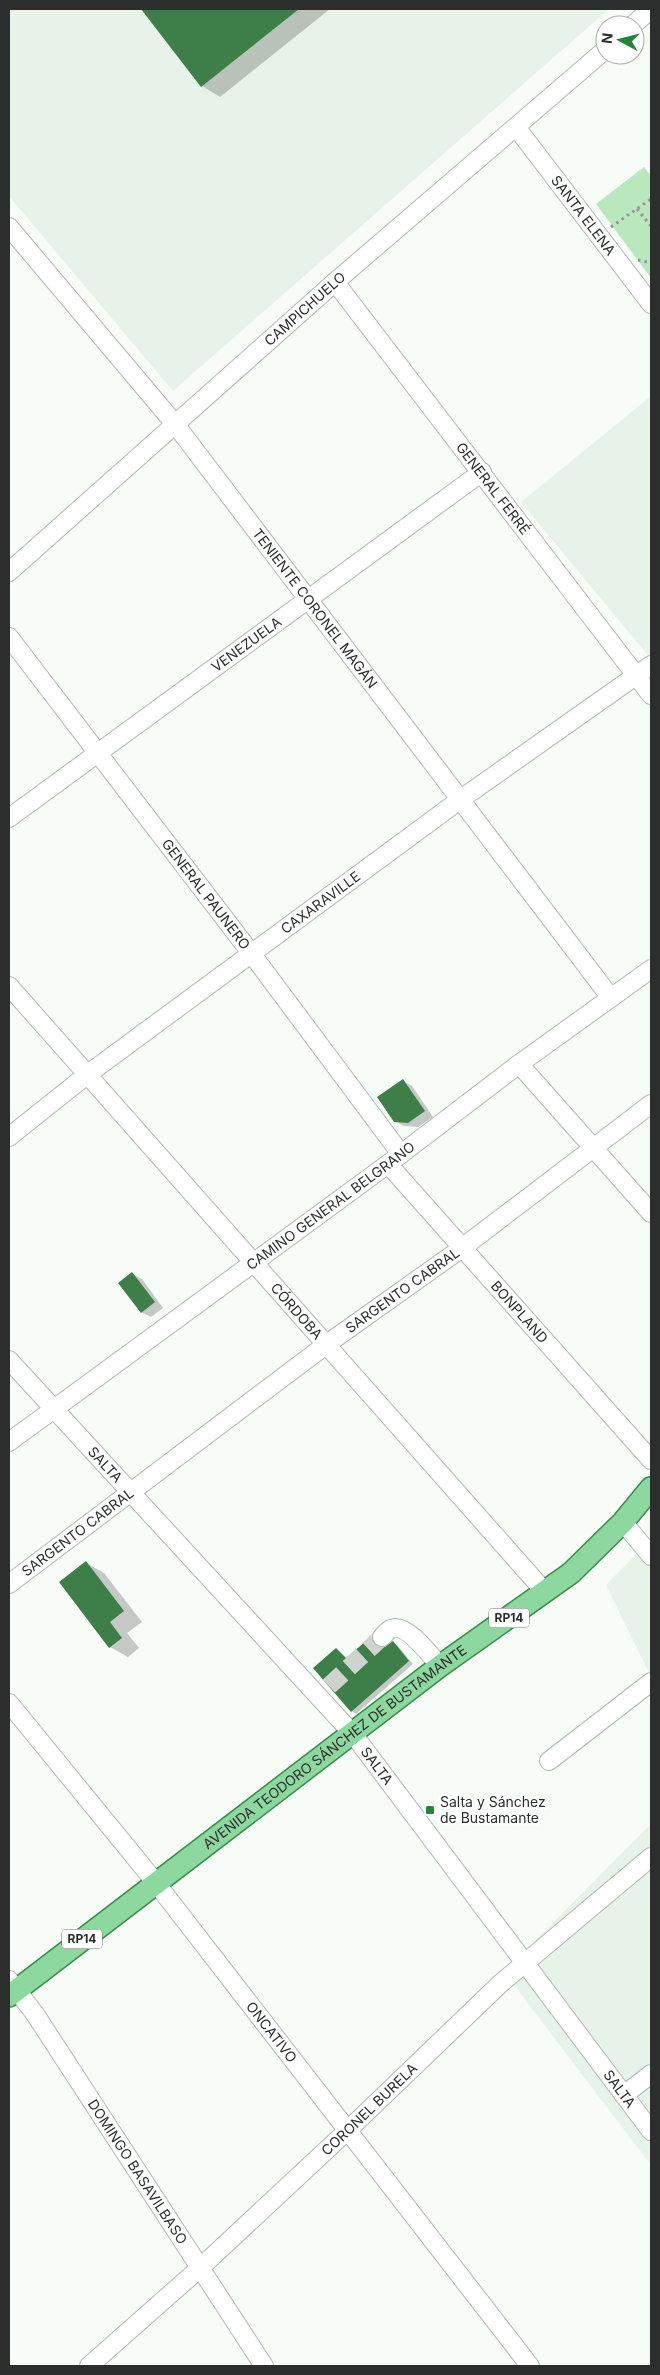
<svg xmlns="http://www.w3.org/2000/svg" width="660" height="2375" font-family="Inter,sans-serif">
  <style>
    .built { fill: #e7f3e8 }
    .green { fill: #b9e8be }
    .shadow { fill: #0003 }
    .building { fill: #3e7e49 }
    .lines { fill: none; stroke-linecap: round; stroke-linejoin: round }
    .minor-tunnel { stroke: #ced3ce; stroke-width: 18; stroke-dasharray: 18 9; stroke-linecap: butt }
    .minor-casing { stroke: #b2b8b3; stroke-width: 20 }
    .major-casing { stroke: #398c4c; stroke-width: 24 }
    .path { stroke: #929693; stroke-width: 3; stroke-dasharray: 2.5 4; stroke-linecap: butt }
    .minor { stroke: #fff; stroke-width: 18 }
    .major { stroke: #8cd89e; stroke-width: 21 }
    .poi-dot { fill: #21863b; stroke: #fff; stroke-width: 2 }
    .labels { text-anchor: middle; stroke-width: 5; stroke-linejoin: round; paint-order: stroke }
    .shield { fill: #fff; stroke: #6b6d6b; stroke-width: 1 }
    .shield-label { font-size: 12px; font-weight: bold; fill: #2b2e2c }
    .street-label { font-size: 14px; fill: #2b2e2c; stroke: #fff }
    .poi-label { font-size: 14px; fill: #2b2e2c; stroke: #fff; text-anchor: start }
  </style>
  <rect width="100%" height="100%" fill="#f7fcf7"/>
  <!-- built -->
  <path class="built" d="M 9,9 L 609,9 L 173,391 L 9,196 Z
    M 651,396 L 651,659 L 521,502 Z
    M 651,1539 L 651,1677 L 606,1585 Z
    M 651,1824 L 651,2165 L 504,1972 Z"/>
  <!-- green -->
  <path class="green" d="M 644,167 L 651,176 L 651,278 L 596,204 Z"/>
  <!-- shadow -->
  <path class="shadow" d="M 143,9 L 330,9 L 220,97 L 202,86 Z
    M 403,1081 L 412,1086 L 433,1117 L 418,1127 L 404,1126 L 395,1121 Z
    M 132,1274 L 142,1279 L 163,1308 L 151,1317 L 141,1312 Z
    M 86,1563 L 104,1573 L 142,1622 L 127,1633 L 139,1648 L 128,1657 L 110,1647 Z
    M 372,1637 L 376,1639 L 378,1648 L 386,1648 L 393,1643 L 397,1645 L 413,1664 L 356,1714 L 352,1711 L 337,1649 L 347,1659 Z"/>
  <!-- building -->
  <path class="building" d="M 141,9 L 299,9 L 201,87 Z
    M 403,1079 L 425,1111 L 408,1123 L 394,1122 L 377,1097 Z
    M 132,1272 L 155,1302 L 141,1313 L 118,1283 Z
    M 86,1561 L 124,1611 L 110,1622 L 122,1638 L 109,1648 L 59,1582 Z
    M 372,1636 L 374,1644 L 379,1647 L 385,1647 L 393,1641 L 409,1661 L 351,1712 L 313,1668 L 336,1648 L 346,1658 Z"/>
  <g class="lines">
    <!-- minor-tunnel -->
    <path class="minor-tunnel" d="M 329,1686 L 382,1637"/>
    <defs>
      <g id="minor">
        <path d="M 633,25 L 651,9"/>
        <path id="s1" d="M 516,127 L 651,304"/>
        <path id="s2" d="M 9,227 L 175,424 L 611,998"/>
        <path id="s3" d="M 335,282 L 651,695"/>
        <path id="s4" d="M 9,572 L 335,282 L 605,50"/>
        <path id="s5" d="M 9,637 L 251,953 L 401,1154"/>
        <path id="s6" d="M 9,818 L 482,472"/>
        <path id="s7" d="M 9,986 L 545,1592"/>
        <path d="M 519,1064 L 651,1213"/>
        <path id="s8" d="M 9,1137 L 88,1074 L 461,799 L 651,665"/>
        <path id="s9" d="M 388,1164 L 651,1460"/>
        <path id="s10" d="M 9,1360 L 353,1734 L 651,2131"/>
        <path id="s11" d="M 9,1442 L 388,1164 L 519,1064 L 651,969"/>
        <path d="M 623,1522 L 651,1556"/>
        <path id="s12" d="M 9,1584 L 327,1344 L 462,1248 L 651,1104"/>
        <path d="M 382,1637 C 385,1634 388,1630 391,1629 C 406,1622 431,1656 440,1666"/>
        <path id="s13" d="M 9,1703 L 156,1883 L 530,2366"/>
        <path d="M 549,1761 L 651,1682"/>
        <path id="s14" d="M 9,1980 L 35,2014 L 264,2366"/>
        <path d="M 624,2095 L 651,2074"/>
        <path id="s15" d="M 89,2366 L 201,2267 L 348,2130 L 500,1984 L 651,1857"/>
      </g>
      <g id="major">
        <path id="s16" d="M 9,1996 L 440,1666 L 571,1573 L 623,1522 L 651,1488"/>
      </g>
    </defs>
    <!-- minor casing -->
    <use href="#minor" class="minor-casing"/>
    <!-- major casing -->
    <use href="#major" class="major-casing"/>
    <!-- path -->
    <path class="path" d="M 637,209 L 651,226
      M 611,227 L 651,199
      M 638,260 L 651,263"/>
    <!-- minor -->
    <use href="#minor" class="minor"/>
    <!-- major -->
    <use href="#major" class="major"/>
  </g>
  <!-- markers -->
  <rect class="poi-dot" x="425" y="1805" width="10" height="10" rx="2.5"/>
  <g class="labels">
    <!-- shield labels -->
    <g class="shield">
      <rect x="489" y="1608.5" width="40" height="19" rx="4"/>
      <rect x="62" y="1929.5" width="40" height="19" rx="4"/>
    </g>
    <g class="shield-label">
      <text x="509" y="1622">RP14</text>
      <text x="82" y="1943">RP14</text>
    </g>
    <!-- street labels -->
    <g class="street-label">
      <text dy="5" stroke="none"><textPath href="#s1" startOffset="111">SANTA ELENA</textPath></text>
      <text dy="5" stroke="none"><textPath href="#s4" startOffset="396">CAMPICHUELO</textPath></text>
      <text dy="5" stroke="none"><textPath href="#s3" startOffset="260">GENERAL FERRÉ</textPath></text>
      <text dy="5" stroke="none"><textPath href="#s2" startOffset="489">TENIENTE CORONEL MAGÁN</textPath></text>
      <text dy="5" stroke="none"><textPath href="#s6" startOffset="294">VENEZUELA</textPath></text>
      <text dy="5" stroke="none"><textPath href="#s5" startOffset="324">GENERAL PAUNERO</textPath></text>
      <text dy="5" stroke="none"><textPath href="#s8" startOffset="390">CAXARAVILLE</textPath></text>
      <text dy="5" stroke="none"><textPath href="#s11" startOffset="399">CAMINO GENERAL BELGRANO</textPath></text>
      <text dy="5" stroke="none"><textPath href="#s12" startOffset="491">SARGENTO CABRAL</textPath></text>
      <text dy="5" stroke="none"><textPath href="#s7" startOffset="434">CÓRDOBA</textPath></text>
      <text dy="5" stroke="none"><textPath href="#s9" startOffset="198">BONPLAND</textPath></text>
      <text dy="5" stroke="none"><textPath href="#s10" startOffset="142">SALTA</textPath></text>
      <text dy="5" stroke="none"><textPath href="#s12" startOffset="86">SARGENTO CABRAL</textPath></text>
      <text dy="5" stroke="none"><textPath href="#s16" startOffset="410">AVENIDA TEODORO SÁNCHEZ DE BUSTAMANTE</textPath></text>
      <text dy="5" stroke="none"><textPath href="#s10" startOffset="548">SALTA</textPath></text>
      <text dy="5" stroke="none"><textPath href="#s13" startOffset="421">ONCATIVO</textPath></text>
      <text dy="5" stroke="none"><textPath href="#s10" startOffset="952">SALTA</textPath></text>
      <text dy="5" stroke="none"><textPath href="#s15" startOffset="380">CORONEL BURELA</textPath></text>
      <text dy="5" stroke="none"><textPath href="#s14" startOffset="231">DOMINGO BASAVILBASO</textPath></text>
    </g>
    <!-- poi labels -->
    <g class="poi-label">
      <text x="440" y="1807">Salta y Sánchez<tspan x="440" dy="16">de Bustamante</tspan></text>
    </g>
  </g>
  <!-- border -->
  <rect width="660" height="2375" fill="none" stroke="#2b2e2c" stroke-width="20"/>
  <!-- north arrow -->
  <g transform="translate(620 40) rotate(277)"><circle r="24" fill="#ffffff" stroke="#aaabab"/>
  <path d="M0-4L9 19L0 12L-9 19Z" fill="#21863b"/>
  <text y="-8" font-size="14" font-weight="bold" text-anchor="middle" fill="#2b2e2c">N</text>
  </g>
</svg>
